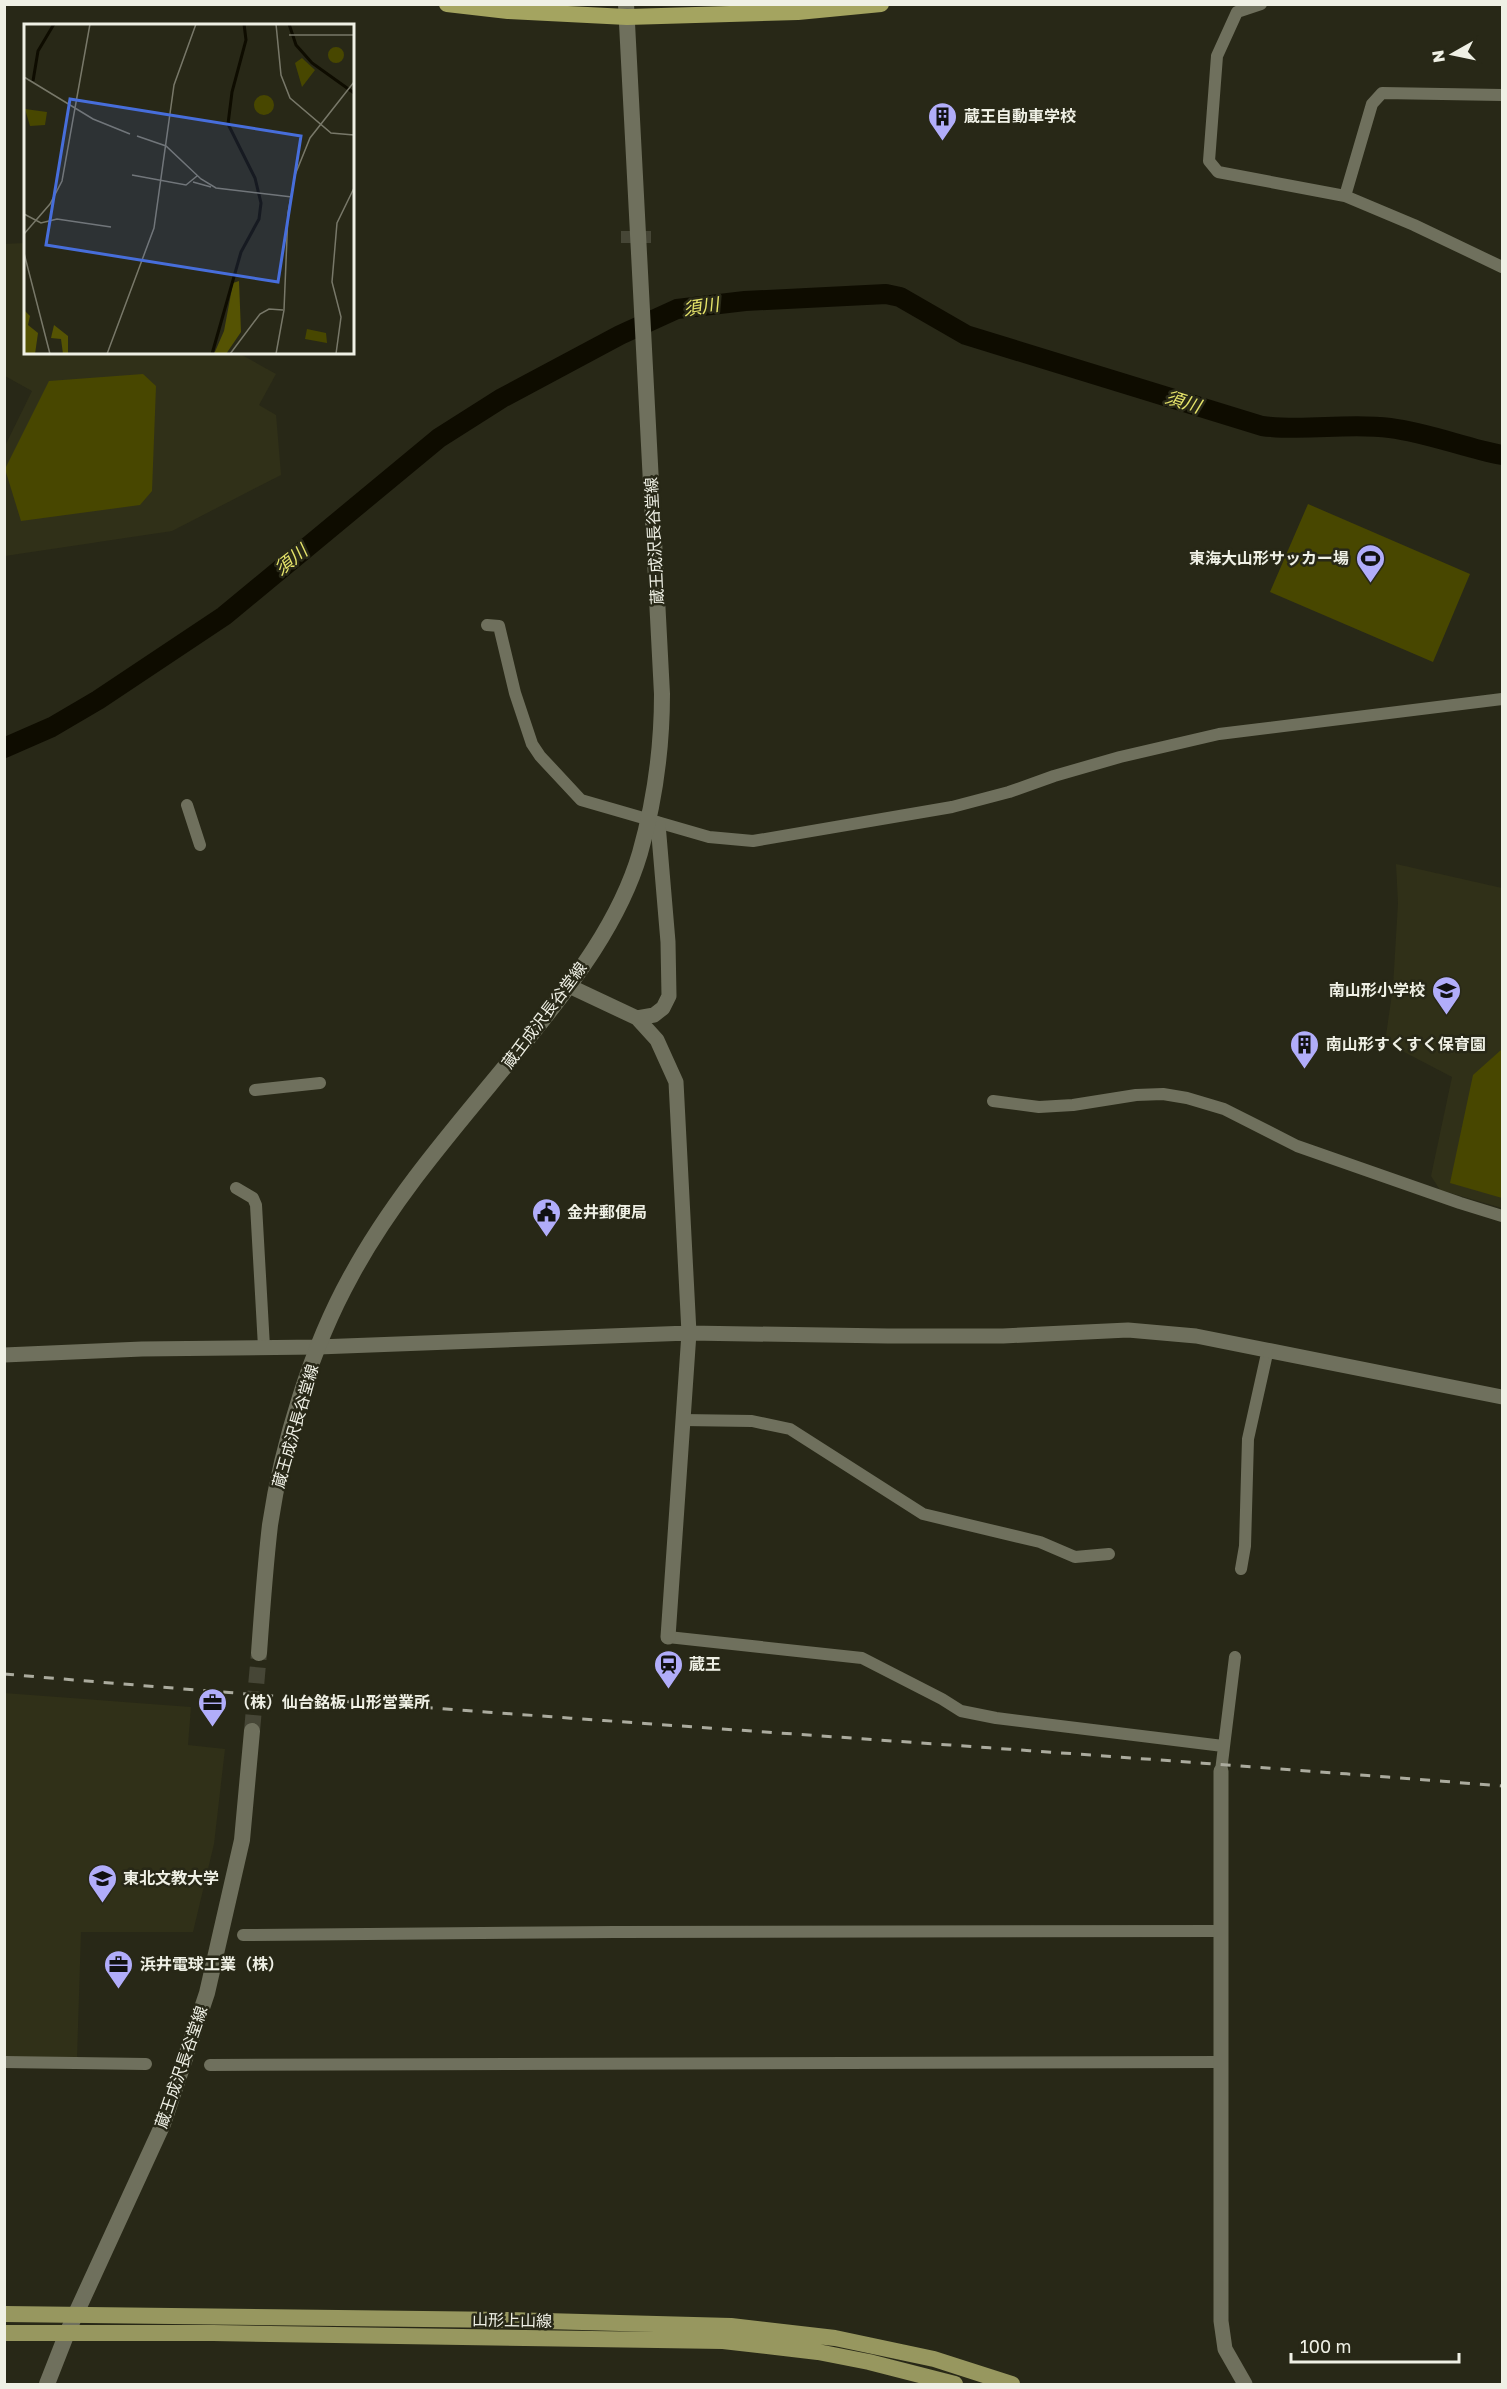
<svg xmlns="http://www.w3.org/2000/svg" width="1507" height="2389" font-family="'Golos Text','Noto Sans JP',sans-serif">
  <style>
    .built { fill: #303018 }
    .green { fill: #484700 }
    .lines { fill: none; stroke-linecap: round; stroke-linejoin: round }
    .river { stroke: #0e0c00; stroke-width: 20 }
    .minor-tunnel { stroke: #464636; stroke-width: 12; stroke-dasharray: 12 6; stroke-linecap: butt }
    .secondary-tunnel { stroke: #464636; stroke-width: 16; stroke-dasharray: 16 8; stroke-linecap: butt }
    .minor { stroke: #6f705d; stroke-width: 12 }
    .tertiary { stroke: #6f705d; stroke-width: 15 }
    .secondary { stroke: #6f705d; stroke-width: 16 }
    .primary { stroke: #97975f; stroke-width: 16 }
    .trunk { stroke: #a4a460; stroke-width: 16 }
    .rail { stroke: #abab9e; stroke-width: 3; stroke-dasharray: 10 10; stroke-linecap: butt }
    .labels { text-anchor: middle; stroke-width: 5; stroke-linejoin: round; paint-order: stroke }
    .poi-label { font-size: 16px; font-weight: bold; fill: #eff0e5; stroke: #282817; text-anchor: start }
    .street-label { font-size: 16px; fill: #eff0e5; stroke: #282817 }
    .water-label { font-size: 18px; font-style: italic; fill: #e6e46a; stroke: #282817 }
    .inset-river { fill: none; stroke: #0e0c00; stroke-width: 3 }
    .inset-road { fill: none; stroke: #787869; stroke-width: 1.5 }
    .view { fill: #476edb; fill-opacity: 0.15; stroke: #476edb; stroke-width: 3 }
    .inset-edge { fill: none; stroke: #eff0e5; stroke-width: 3 }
  </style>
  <rect width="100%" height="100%" fill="#282817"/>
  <!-- built -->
  <path class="built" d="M 25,243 L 26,352 L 243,353 L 242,355 L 276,374 L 259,405 L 276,415 L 281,475 L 172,531 L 5,556 L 4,448 L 32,391 L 5,376 L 5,244 Z
    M 1396,864 L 1502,888 L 1502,1208 L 1440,1190 L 1431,1176 L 1452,1077 L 1385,1042 L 1393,987 L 1398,903 Z
    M 4,1693 L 191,1707 L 188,1745 L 225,1749 L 214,1844 L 193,1932 L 81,1932 L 77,2059 L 5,2058 Z"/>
  <!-- green -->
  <path class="green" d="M 143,374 L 156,386 L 152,491 L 140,505 L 21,521 L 5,469 L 49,381 Z
    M 1308,504 L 1470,574 L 1433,662 L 1270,592 Z
    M 1502,1041 L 1502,1198 L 1450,1183 L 1473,1075 L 1501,1050 Z"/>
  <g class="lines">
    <!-- river -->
    <path class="river" d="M 4,748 L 52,727 L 98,700 L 224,616 L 439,438 L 502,398 L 620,335 L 677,309 L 745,301 L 886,294 L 900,297 L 966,335 L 1262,426 C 1305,432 1347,422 1390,428 C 1429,433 1465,448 1502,455"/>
    <!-- minor-tunnel -->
    <path class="minor-tunnel" d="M 621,237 L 657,237"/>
    <!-- secondary-tunnel -->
    <path class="secondary-tunnel" d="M 252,1731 L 259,1653"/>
    <!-- minor -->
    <path class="minor" d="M 1261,4 L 1237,12 L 1217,56 L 1209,161 L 1218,172 L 1345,196 L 1414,225 L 1502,267
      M 1345,196 L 1372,104 L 1382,93 L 1502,95
      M 487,625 L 499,626 L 515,693 L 532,744 L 540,756 L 581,800 L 709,837 L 753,841 L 952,807 L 1009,792 L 1054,776 L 1120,757 L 1219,734 L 1502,699
      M 187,805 L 200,845
      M 255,1090 L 320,1083
      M 993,1101 L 1039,1107 L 1073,1105 L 1136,1095 L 1163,1094 L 1187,1098 L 1224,1109 L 1297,1146 L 1460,1203 L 1502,1216
      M 236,1188 L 253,1198 L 256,1205 L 264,1347
      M 683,1420 L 752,1421 L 790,1429 L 923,1514 L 1040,1542 L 1075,1557 L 1109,1554
      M 1241,1569 L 1245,1546 L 1248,1439 L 1268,1349
      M 668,1637 L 862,1658 L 942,1699 L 961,1711 L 996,1718 L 1223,1746
      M 1221,1771 L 1235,1657
      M 243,1935 L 615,1932 L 1222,1931
      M 4,2062 L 146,2064
      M 210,2065 L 1222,2062"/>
    <!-- tertiary -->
    <path class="tertiary" d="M 569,986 L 637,1018 L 657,1040 L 676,1082 L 689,1333 L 668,1637
      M 637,1018 L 654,1015 L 663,1008 L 669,996 L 668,942 L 658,824
      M 4,1355 L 142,1349 L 318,1347 L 689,1333 L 888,1336 L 1003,1336 L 1128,1330 L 1196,1336 L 1502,1397
      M 1221,1771 L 1221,2321 L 1225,2349 L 1245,2384"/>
    <!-- secondary -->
    <path class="secondary" d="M 259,1653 C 262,1611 265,1568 270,1525 C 282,1444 311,1348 351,1276 C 398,1189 468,1113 530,1036 C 574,981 620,921 640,853 C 655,800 662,748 662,694 L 626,4
      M 47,2384 L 67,2333 L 163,2124 L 207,1993 L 242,1840 L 252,1731"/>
    <!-- primary -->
    <path class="primary" d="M 4,2314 L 508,2320 L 731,2326 L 835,2338 L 934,2359 L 1012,2384
      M 4,2333 L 213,2333 L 723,2341 L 818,2352 L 869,2362 L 955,2384"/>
    <!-- trunk -->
    <path class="trunk" d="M 447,4 L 508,11 L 627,17 L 798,12 L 881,4"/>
    <!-- rail -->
    <path class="rail" d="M 4,1674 C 503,1717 1003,1746 1502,1786"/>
  </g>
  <!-- icons -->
  <defs>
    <symbol id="building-pin" viewBox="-11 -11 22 30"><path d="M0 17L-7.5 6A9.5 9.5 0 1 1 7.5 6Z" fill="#b1adfa" stroke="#282817"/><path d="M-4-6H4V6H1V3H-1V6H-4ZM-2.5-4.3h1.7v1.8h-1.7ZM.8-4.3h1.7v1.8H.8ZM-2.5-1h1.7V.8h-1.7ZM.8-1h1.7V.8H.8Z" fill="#111"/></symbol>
    <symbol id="stadium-pin" viewBox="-11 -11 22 30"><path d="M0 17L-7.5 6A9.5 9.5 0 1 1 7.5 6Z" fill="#b1adfa" stroke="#282817"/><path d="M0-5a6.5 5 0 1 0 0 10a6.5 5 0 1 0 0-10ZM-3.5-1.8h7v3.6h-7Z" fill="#111"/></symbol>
    <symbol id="school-pin" viewBox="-11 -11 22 30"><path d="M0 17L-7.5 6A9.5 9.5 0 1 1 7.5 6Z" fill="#b1adfa" stroke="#282817"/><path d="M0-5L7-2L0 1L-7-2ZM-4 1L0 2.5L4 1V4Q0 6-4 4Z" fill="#111"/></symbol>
    <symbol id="civic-pin" viewBox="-11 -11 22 30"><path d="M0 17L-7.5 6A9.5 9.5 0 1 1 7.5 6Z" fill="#b1adfa" stroke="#282817"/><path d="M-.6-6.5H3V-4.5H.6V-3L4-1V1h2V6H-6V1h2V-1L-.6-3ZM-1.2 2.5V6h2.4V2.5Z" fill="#111"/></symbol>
    <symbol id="station-pin" viewBox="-11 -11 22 30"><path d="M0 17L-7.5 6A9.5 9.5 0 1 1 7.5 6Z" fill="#b1adfa" stroke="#282817"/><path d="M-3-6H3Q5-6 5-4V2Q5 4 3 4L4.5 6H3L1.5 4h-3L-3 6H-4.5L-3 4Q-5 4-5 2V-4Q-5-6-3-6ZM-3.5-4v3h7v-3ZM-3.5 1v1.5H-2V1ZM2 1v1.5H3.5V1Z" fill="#111"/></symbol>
    <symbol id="office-pin" viewBox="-11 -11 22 30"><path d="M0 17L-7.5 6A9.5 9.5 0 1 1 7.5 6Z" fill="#b1adfa" stroke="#282817"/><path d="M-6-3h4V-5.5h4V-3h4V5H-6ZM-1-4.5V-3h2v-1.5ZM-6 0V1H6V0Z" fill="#111"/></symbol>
  </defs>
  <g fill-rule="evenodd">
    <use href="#building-pin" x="926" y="100" width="33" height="45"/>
    <use href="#stadium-pin" x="1354" y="542" width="33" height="45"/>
    <use href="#school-pin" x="1430" y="974" width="33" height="45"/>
    <use href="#building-pin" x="1288" y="1028" width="33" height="45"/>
    <use href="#civic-pin" x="530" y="1196" width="33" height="45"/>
    <use href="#station-pin" x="652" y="1648" width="33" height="45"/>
    <use href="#office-pin" x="196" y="1686" width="33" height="45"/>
    <use href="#school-pin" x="86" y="1862" width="33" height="45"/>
    <use href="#office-pin" x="102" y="1948" width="33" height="45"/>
  </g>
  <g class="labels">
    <!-- poi labels -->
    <g class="poi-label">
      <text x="964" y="122">蔵王自動車学校</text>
      <text x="1349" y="564" text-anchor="end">東海大山形サッカー場</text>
      <text x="1425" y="996" text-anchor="end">南山形小学校</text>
      <text x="1326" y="1050">南山形すくすく保育園</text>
      <text x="567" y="1218">金井郵便局</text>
      <text x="689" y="1670">蔵王</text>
      <text x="234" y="1708">（株）仙台銘板 山形営業所</text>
      <text x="123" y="1884">東北文教大学</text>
      <text x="140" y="1970">浜井電球工業（株）</text>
    </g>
    <!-- street labels -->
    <g class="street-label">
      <text transform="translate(654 541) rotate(-93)" y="6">蔵王成沢長谷堂線</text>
      <text transform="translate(544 1015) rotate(-53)" y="6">蔵王成沢長谷堂線</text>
      <text transform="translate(295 1426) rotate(-74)" y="6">蔵王成沢長谷堂線</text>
      <text transform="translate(181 2067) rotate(-71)" y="6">蔵王成沢長谷堂線</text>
      <text transform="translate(512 2320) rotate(1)" y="6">山形上山線</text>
    </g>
    <!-- water labels -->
    <g class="water-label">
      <text transform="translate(701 307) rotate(-9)" y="6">須川</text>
      <text transform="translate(1183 402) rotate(17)" y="6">須川</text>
      <text transform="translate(291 560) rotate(-39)" y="6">須川</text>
    </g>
  </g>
  <!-- overview -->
  <g transform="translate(24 24)">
    <rect width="330" height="330" fill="#282817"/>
    <path d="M304 31a8 8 0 1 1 16 0a8 8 0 1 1-16 0ZM 278,34 L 291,46 L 278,63 L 271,39 ZM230 81a10 10 0 1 1 20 0a10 10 0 1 1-20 0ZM 1,85 L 23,88 L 21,101 L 6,102 ZM 283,305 L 302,309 L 303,319 L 281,315 Z" fill="#484700"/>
    <path d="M 215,257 L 217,308 L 202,330 L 190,330 L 200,307 L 209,259 ZM 0,286 L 6,292 L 4,301 L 14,309 L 11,330 L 0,330 ZM 30,301 L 44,312 L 44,330 L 39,330 L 37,315 L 27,314 Z" fill="#555303"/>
    <path class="inset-river" d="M 265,0 L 272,21 L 288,39 L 330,69M 9,57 L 14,27 L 30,0M 188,330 L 217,228 L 235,195 L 237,179 L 231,154 L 204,100 L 208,68 L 222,16 L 220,0"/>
    <path class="inset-road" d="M 252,0 L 257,51 L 266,74 L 307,109 L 330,111M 265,11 L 330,11M 0,53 L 69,95 L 106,110M 113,112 L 142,122 L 177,155 L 192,164 L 268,173M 108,151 L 162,161 L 173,152M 169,158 L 187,163M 0,190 L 17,199 L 33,195 L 87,203M 0,210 L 26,180 L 38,157 L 66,0M 0,229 L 26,330M 83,330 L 130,204 L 150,61 L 172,0M 206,330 L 236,290 L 245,285 L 259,286M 252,330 L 260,286 L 264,189 L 271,151 L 286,114 L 330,58M 312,330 L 317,293 L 308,258 L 313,199 L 330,164"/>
    <path class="view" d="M 46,75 L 277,112 L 254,258 L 22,221 Z"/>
    <rect width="330" height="330" class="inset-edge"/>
  </g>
  <!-- border -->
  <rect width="1507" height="2389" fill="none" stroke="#eff0e5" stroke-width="12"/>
  <!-- north arrow -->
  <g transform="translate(1453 54) rotate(261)" stroke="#282817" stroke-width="4.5" paint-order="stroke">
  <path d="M0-4.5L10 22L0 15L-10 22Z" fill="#eff0e5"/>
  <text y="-9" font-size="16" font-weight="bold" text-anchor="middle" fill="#eff0e5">N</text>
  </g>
  <!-- scale -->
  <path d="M1291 2353v9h168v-9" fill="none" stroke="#eff0e5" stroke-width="3"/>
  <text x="1300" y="2353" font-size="18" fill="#eff0e5" stroke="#282817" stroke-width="4.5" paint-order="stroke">100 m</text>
</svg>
